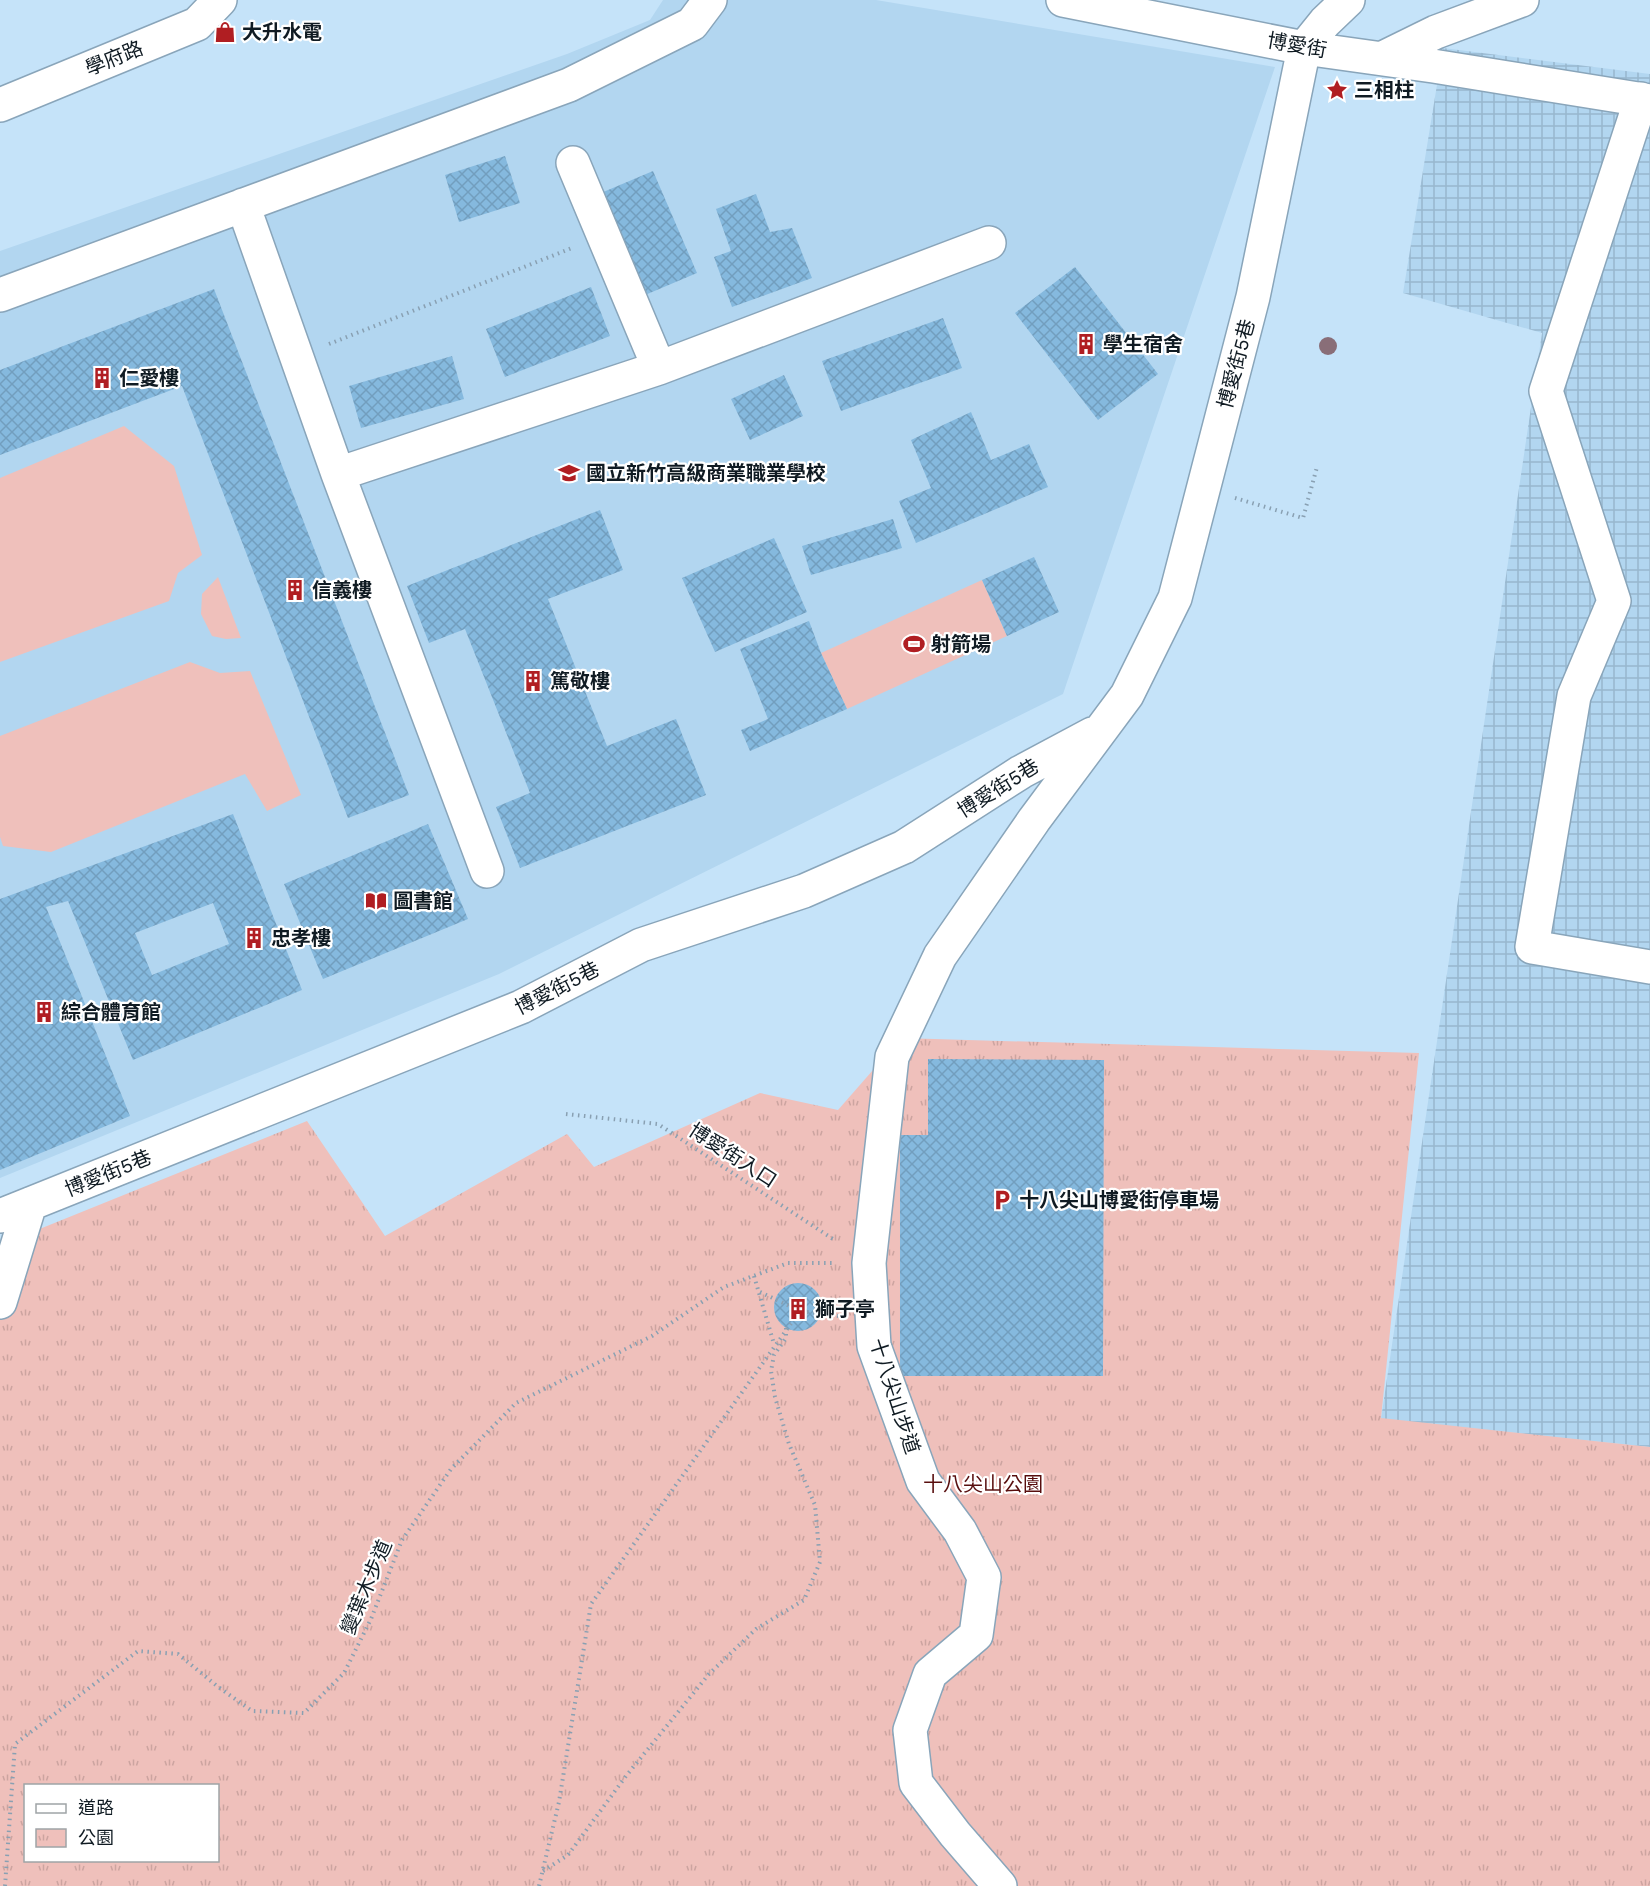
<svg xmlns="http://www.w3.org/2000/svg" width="1650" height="1886" font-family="'Work Sans','Noto Sans TC',sans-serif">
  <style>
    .built { fill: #b2d6f0 }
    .industrial { fill: url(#industrial-grid) }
    .grass { fill: #efc0bb }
    .park { fill: url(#park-tufts); fill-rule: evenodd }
    .building { fill: url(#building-cross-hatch); fill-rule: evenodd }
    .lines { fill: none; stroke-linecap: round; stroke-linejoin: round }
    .minor-casing { stroke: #89a5ba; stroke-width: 36 }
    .path { stroke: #89a0b2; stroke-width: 4; stroke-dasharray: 1.5 4.5; stroke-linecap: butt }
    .minor { stroke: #fff; stroke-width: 33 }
    .tree { fill: #896e78 }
    .labels { text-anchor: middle; stroke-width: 4.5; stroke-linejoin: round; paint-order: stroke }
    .poi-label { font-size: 20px; font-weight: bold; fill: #101b23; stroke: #fff; text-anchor: start }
    .street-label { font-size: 20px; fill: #101b23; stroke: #fff }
    .park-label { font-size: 20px; fill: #580e0e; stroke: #fff }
  </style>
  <defs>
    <pattern id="industrial-grid" width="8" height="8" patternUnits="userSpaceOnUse" patternTransform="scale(1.5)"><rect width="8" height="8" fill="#b2d6f0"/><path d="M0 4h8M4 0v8" fill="none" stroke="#98b7ce"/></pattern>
    <pattern id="park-tufts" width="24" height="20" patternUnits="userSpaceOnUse" patternTransform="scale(1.5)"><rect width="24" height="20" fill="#efc0bb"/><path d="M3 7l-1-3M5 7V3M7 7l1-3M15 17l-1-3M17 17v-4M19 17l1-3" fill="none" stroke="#cca4a0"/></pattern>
    <pattern id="building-cross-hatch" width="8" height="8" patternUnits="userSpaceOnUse" patternTransform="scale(1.5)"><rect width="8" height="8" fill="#85b9de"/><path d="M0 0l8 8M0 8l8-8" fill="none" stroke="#729ebe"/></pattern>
  </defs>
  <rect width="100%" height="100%" fill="#c5e3f9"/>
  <!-- built -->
  <path class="built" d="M 663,0 L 876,0 L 1275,67 L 1063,694 L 499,974 L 0,1178 L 0,251 L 567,54 L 650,20 Z"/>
  <!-- industrial -->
  <path class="industrial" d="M 1443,48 L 1650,74 L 1650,1447 L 1381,1419 L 1542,333 L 1403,293 Z"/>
  <!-- grass -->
  <path class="grass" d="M 124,426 L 174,466 L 202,555 L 178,573 L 169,601 L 0,662 L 0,478 Z
    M 218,577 L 241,638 L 226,639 L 212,636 L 201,614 L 202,594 Z
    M 982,580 L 1007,636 L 847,709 L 821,653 Z
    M 190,662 L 220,673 L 250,671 L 301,795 L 267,811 L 245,774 L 51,852 L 3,846 L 0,837 L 0,736 Z"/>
  <!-- park -->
  <path class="park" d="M 901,1038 L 1419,1053 L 1381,1418 L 1650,1447 L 1650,1886 L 0,1886 L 0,1245 L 307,1121 L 385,1236 L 567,1134 L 594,1167 L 760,1093 L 838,1110 ZM 26,1786 L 218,1786 L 218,1860 L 26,1860 Z"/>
  <!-- building -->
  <path class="building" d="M 505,156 L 520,203 L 459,222 L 445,175 Z
    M 653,171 L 697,273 L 645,295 L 601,193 Z
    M 756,194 L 770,232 L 792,228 L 812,278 L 732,307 L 714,257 L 731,251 L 716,209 Z
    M 1075,267 L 1158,374 L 1098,420 L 1015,313 Z
    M 591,287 L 610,336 L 505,377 L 486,329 Z
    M 214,289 L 409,795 L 348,818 L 182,386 L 0,455 L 0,370 Z
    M 943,318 L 962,368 L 841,411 L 822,361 Z
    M 452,356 L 464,399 L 361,428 L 349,386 Z
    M 784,375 L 803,416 L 750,440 L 731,399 Z
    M 971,412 L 991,460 L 1029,444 L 1048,487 L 916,543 L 899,501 L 931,488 L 911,440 Z
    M 600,510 L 623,570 L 548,599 L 607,746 L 676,719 L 706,795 L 520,868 L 496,807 L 530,793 L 465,629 L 429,643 L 407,586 Z
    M 893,519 L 902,548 L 811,575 L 802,546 Z
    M 774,538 L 807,612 L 715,652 L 682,578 Z
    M 1034,557 L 1059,612 L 1007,636 L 982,580 Z
    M 809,621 L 821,653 L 847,709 L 750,751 L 741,730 L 768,719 L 740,649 Z
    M 233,814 L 302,990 L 133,1060 L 68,901 L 46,907 L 130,1116 L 0,1170 L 0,899 ZM 213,903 L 229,944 L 152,975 L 135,933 Z
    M 428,824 L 468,919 L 323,979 L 284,884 Z
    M 928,1059 L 1104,1060 L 1103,1376 L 900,1376 L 900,1135 L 928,1135 Z
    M774 1307a24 24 0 1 1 48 0a24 24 0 1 1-48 0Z"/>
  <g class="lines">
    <defs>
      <path id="minor" d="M 1063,0 L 1304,48 L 1433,66 L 1650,101
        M 1383,58 L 1436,32 L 1522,0
        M 1641,99 L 1546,391 L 1614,601 L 1574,696 L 1532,947 L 1650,967
        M 0,105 L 197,24 L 220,0
        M 573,163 L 659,368
        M 243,205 L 338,474 L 487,871
        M 0,295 L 569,85 L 692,24 L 710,0
        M 338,474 L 659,368 L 989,243
        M 0,1216 L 521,1007 L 641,945 L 804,891 L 904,847 L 1021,772 L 1092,734
        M 0,1302 L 30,1204
        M 1000,1886 L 955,1834 L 916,1783 L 910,1730 L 930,1674 L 976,1635 L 984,1577 L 960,1531 L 923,1481 L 874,1346 L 869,1263 L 892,1057 L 940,956 L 1034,820 L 1127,695 L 1175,598 L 1253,297 L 1304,48 L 1325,22 L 1348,0"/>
    </defs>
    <!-- minor casing -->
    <use href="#minor" class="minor-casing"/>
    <!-- path -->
    <path class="path" d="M 329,344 L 572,248
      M 1235,498 L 1303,518 L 1317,467
      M 566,1114 L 658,1124 L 836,1241
      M 754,1276 L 774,1344
      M 760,1292 L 800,1311
      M 543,1871 L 568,1855 L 626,1776 L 709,1674 L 756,1629 L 804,1600 L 820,1562 L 815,1505 L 789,1444 L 775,1397 L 771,1371 L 774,1355 L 786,1338 L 786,1328
      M 5,1886 L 15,1744 L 138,1651 L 178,1654 L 217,1686 L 252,1711 L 304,1713 L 344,1673 L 371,1619 L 402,1540 L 451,1469 L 516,1403 L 652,1336 L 724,1287 L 788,1263 L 836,1263
      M 539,1886 L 559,1802 L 591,1604 L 800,1311 L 839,1316"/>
    <!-- minor -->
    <use href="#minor" class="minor"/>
  </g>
  <!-- trees -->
  <circle class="tree" cx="1328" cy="346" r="9"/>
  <!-- icons -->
  <defs>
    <symbol id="shop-bare" viewBox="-9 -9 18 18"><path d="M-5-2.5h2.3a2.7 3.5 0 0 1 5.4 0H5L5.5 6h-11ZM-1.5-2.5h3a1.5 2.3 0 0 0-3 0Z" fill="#b01e22" stroke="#fff" stroke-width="2.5" paint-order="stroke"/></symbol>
    <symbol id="sight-bare" viewBox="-9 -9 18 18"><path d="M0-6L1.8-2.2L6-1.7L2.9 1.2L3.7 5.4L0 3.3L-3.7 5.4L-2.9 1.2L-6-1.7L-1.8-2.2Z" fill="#b01e22" stroke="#fff" stroke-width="2.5" paint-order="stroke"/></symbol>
    <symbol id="building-bare" viewBox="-9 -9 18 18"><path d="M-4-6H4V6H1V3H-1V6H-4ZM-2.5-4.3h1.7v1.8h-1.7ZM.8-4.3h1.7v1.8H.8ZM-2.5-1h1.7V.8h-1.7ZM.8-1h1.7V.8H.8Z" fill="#b01e22" stroke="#fff" stroke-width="2.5" paint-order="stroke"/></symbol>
    <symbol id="school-bare" viewBox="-9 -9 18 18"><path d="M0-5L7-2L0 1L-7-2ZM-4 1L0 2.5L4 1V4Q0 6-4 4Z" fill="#b01e22" stroke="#fff" stroke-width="2.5" paint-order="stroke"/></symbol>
    <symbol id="stadium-bare" viewBox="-9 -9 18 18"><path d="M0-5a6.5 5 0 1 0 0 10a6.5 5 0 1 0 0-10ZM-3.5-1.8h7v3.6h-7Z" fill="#b01e22" stroke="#fff" stroke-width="2.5" paint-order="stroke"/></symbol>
    <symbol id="library-bare" viewBox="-9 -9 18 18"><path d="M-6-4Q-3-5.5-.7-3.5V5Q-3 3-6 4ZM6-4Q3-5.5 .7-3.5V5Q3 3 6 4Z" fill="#b01e22" stroke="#fff" stroke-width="2.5" paint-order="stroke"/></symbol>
    <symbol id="parking-bare" viewBox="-9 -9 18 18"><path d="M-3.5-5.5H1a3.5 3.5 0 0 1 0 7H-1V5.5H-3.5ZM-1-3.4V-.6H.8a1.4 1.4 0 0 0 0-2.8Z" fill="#b01e22" stroke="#fff" stroke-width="2.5" paint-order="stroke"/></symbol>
  </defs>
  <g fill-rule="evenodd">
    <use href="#shop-bare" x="210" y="17" width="30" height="30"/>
    <use href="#sight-bare" x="1322" y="75" width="30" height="30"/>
    <use href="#building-bare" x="1071" y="329" width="30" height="30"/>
    <use href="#building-bare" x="87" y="363" width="30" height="30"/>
    <use href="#school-bare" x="554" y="458" width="30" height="30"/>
    <use href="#building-bare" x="280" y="575" width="30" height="30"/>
    <use href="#stadium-bare" x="899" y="629" width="30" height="30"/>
    <use href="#building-bare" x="518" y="666" width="30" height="30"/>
    <use href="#library-bare" x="361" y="886" width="30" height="30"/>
    <use href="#building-bare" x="239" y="923" width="30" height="30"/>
    <use href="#building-bare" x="29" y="997" width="30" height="30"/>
    <use href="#parking-bare" x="987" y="1185" width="30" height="30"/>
    <use href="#building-bare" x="783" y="1294" width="30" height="30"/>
  </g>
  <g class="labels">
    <!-- poi labels -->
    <g class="poi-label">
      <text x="242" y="39">大升水電</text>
      <text x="1354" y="97">三相柱</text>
      <text x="1103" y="351">學生宿舍</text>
      <text x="119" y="385">仁愛樓</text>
      <text x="586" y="480">國立新竹高級商業職業學校</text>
      <text x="312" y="597">信義樓</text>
      <text x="931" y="651">射箭場</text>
      <text x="550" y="688">篤敬樓</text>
      <text x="393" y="908">圖書館</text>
      <text x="271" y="945">忠孝樓</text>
      <text x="61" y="1019">綜合體育館</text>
      <text x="1019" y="1207">十八尖山博愛街停車場</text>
      <text x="815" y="1316">獅子亭</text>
    </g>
    <!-- street labels -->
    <g class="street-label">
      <text transform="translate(1297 45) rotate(10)" y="7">博愛街</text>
      <text transform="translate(114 58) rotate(-22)" y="7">學府路</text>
      <text transform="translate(1236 364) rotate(-75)" y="7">博愛街5巷</text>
      <text transform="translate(998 788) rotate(-32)" y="7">博愛街5巷</text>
      <text transform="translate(557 988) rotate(-27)" y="7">博愛街5巷</text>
      <text transform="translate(733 1155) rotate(33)" y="7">博愛街入口</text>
      <text transform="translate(108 1173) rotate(-22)" y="7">博愛街5巷</text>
      <text transform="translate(895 1396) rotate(72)" y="7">十八尖山步道</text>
      <text transform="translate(366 1587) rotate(-67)" y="7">變葉木步道</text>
    </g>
    <!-- park labels -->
    <g class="park-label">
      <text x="983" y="1491">十八尖山公園</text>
    </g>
  </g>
  <!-- legend -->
  <rect x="24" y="1784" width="195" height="78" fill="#ffffff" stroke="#9fa4a7" stroke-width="1.5"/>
  <rect x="36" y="1804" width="30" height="9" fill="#ffffff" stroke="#9fa4a7" stroke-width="1.5"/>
  <text x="78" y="1814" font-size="18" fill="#101b23">道路</text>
  <rect x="36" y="1829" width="30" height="18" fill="url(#park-tufts)" stroke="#9fa4a7" stroke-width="1.5"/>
  <text x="78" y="1844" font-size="18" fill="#101b23">公園</text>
</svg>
